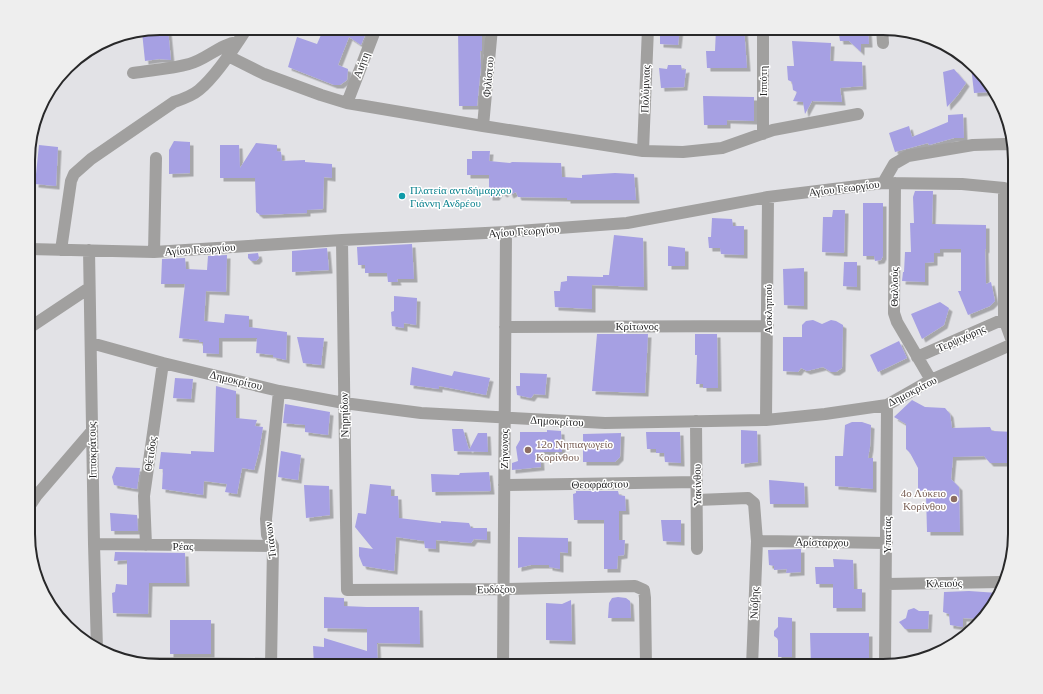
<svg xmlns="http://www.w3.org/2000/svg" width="1043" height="694" font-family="Georgia,serif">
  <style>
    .building { fill: #a6a0e3; filter: url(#shadow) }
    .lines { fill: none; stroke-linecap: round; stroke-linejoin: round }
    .minor { stroke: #a1a09f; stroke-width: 12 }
    .culture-dot { fill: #0f9aa8; stroke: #fff; stroke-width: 1.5 }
    .education-dot { fill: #8d6e63; stroke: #fff; stroke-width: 1.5 }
    .labels { text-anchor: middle; stroke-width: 3; stroke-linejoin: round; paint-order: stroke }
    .street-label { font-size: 11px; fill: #282829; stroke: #fff }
    .culture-label { font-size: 11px; fill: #0d838f; stroke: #fff; text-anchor: start }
    .education-label { font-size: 11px; fill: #785e54; stroke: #fff; text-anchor: start }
    .rim { fill: none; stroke: #282829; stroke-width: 2 }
  </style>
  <defs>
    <filter id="shadow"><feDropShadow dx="3.5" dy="3.5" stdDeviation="0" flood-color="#0004"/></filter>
  </defs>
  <rect width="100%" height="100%" fill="#e2e2e6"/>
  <!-- building -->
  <path class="building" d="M 324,28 L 368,28 L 361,45 L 349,37 L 338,65 L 348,69 L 347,80 L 340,85 L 334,85 L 288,67 L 297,37 L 317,44 Z
    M 458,28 L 482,28 L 482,51 L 480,51 L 481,66 L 477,106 L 459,106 Z
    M 660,28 L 680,28 L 678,45 L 660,44 Z
    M 716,28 L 744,28 L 747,68 L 707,68 L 706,51 L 715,51 Z
    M 838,28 L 868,28 L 869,44 L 861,44 L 861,52 L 849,41 L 840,41 Z
    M 168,30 L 171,60 L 159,59 L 145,61 L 142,32 Z
    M 792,41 L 831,43 L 830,61 L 862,62 L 863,86 L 840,88 L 842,102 L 812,101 L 805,114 L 803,102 L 793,101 L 797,92 L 793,90 L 792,82 L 788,80 L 787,66 L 794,66 Z
    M 668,65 L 681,65 L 682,70 L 686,69 L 684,87 L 661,88 L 659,68 L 667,69 Z
    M 971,66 L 990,86 L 990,92 L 974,93 Z
    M 954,69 L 966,83 L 957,96 L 947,107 L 943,72 Z
    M 703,96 L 754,97 L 754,121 L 727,120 L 727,125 L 704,125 Z
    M 963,114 L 964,138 L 954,138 L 929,145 L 928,143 L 895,152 L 889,133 L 909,126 L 912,137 L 948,122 L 948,115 Z
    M 174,141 L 190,142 L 190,173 L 169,174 L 169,150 Z
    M 256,143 L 277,145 L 277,151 L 281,152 L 282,161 L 305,160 L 305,162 L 332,164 L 332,178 L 324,177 L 323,209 L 307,210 L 307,213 L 260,215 L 256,212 L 255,178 L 220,178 L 220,145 L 239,145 L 240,168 Z
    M 39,145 L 58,147 L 56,186 L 35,184 Z
    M 472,151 L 490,151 L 489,161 L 510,163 L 512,162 L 561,163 L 562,177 L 582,178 L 582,175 L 615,173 L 634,174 L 636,200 L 567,200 L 567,198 L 518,197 L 516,192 L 510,195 L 508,190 L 504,194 L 500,191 L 496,197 L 489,197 L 489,175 L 467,175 L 467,159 L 472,159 Z
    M 915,191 L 933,191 L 932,224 L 986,225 L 986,250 L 985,249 L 986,284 L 991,282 L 995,301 L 990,306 L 968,315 L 958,291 L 961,291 L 961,249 L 940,249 L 940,253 L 934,253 L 934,262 L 925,263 L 925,282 L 902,281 L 903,272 L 904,272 L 905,252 L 911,252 L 910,223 L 914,223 L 913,197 Z
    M 863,203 L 883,203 L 883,256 L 881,260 L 875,261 L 874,256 L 863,256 Z
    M 833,210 L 845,210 L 844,253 L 822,252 L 823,217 L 832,217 Z
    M 712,218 L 732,219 L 733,226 L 744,226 L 744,255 L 721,254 L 720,248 L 709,248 L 708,237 L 711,237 Z
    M 614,235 L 643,238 L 644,287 L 592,285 L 592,309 L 555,307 L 554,291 L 560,291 L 561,282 L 567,281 L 567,276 L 603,277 L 603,275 L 609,275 Z
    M 412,244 L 414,279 L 397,279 L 398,282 L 388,282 L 387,273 L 365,273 L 365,265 L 358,265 L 357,247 Z
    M 668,246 L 685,248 L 685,266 L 668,266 Z
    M 327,248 L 329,270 L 292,272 L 292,251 Z
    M 258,253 L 259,258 L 256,261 L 251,261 L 248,258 L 248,254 Z
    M 227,255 L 226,292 L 206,291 L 204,321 L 224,323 L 225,314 L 249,316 L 249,327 L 287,332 L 286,360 L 273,357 L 273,355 L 256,353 L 257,338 L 219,338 L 219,354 L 203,353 L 203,342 L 199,342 L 199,340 L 179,338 L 185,284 L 161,284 L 162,259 L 185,258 L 186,269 L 207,270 L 208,256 Z
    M 844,262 L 857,262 L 857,287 L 843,286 Z
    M 804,268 L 804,306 L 784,305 L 783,269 Z
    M 394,296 L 417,298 L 416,325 L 404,323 L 404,328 L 392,326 L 391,312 L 394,311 Z
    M 940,302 L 949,308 L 944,325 L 922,339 L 911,314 Z
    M 813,320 L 822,324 L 831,320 L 836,321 L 843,325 L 842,368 L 836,372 L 831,372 L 823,367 L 807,371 L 801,368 L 798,372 L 783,371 L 783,337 L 802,337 L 802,325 L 806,321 Z
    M 597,334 L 648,334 L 645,393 L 592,391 Z
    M 695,334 L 717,334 L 718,388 L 703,388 L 703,384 L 696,384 L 697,355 L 695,355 Z
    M 297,337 L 324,338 L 321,365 L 303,363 Z
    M 899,341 L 907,358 L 878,372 L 870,355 Z
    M 412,367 L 452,376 L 454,371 L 490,378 L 486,395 L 439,386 L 439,389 L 410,385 Z
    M 520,373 L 547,374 L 545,395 L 534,394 L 531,398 L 517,395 L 516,386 L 520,386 Z
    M 175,378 L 193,379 L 191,399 L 173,398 Z
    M 216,386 L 236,391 L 236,418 L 257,420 L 255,426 L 263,427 L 259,451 L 254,470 L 242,468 L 237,494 L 225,492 L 227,484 L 204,481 L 203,495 L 162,489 L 163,469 L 159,469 L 161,452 L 191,454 L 191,451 L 214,452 Z
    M 912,400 L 925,407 L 945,408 L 950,414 L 952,428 L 990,427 L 992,431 L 1015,432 L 1015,463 L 990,463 L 984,456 L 953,457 L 951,479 L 959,487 L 960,532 L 927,532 L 926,494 L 918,490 L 918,468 L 910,453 L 906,449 L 906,424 L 894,417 Z
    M 285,404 L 330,412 L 328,435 L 305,432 L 305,425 L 283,423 Z
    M 852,422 L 862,422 L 871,425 L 870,447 L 868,458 L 873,458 L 873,489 L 835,486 L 835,456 L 843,456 L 845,425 Z
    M 452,429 L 463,429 L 469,450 L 478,433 L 487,433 L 488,452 L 454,451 Z
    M 547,430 L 561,431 L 562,452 L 540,452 L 541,467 L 512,470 L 512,463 L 518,461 L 516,447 L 520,440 L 520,432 L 547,432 Z
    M 741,430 L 757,431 L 758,462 L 741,464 Z
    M 646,432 L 680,432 L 681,463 L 665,462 L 664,453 L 656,453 L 656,449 L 647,449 Z
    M 621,433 L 620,457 L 615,462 L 583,462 L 583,434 Z
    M 281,451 L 301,455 L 298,480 L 278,477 Z
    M 116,467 L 140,468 L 137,489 L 114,485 L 112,477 Z
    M 489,472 L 491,491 L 432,492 L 431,474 L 459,475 L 460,473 Z
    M 769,480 L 804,483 L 805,504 L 770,504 Z
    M 370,484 L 391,486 L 391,496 L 398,496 L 399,518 L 441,523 L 441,521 L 469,523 L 471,528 L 487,528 L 487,540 L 474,539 L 471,543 L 436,540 L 436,549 L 425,548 L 424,541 L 396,537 L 394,571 L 363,566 L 359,556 L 359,547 L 373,549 L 355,527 L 358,513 L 366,514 Z
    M 304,485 L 329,486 L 330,515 L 306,518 Z
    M 576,491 L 618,491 L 619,495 L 625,496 L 626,511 L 619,511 L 619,540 L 625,540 L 624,555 L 618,556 L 617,569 L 604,569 L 604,520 L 574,520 L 573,494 L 576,493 Z
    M 110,513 L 137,515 L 138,531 L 111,531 Z
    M 661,520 L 681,520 L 681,542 L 663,541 Z
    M 518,537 L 568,538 L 568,553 L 560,552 L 560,569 L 549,567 L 549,565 L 531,565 L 518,568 Z
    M 801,549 L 801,572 L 786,573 L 787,569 L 774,570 L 774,566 L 769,565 L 768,550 Z
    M 115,552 L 185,553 L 186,583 L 149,583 L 148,614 L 113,613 L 112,593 L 115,592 L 116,584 L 127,585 L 127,560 L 114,561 Z
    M 833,559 L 853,560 L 854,589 L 862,589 L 862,608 L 833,608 L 833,584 L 816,584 L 815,567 L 834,567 Z
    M 969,591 L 998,593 L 993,608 L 980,619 L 963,618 L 963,627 L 950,625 L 949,614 L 943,612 L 944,592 Z
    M 324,597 L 344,598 L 344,606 L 367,607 L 419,607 L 420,644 L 377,643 L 378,666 L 340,665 L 340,666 L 314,666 L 313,646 L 324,647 L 324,638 L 367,651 L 367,629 L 324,628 Z
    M 618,597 L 626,598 L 630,601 L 631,618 L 608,618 L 609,603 L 612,598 Z
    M 571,600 L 572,641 L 546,640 L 546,603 L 562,604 Z
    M 914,608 L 919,611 L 929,611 L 928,629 L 905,629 L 899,622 L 906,618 L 908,610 Z
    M 778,617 L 792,618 L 792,657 L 778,657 L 778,639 L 774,636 L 774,631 L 778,627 Z
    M 170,620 L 211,620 L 211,654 L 170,654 Z
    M 810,633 L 869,633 L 869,666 L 811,666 Z"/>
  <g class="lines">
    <!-- minor -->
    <path class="minor" d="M 882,28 L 883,43
      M 228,56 L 264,74 L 321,95 L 347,103 L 483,126 L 643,151 L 683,152 L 722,148 L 773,130 L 858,114
      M 133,73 C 152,70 171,69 189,64 C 206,60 220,44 238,42
      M 347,103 L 376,28
      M 483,126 L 492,28
      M 763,134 L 763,28
      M 643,151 L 648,28
      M 883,183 L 894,164 L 908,156 L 973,145 L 1005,144 L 1013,145
      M 895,183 L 894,313 L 897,322 L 931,380
      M 1004,188 L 1004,319 L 1013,344
      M 342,240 L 347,590 L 503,589 L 635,586 L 644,590 L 645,598 L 646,666
      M 29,249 L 154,252 L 342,240 L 506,232 L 627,223 L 768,197 L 883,183 L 962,184 L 1004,188 L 1015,191
      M 61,250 L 71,181 L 74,174 L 91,159 L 174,102 C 183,99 192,96 199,90 C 216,76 235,47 247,28
      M 89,250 L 94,544 L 97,649
      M 154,252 L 156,158
      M 505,327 L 768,326
      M 29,328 L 89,288
      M 91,343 L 163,363 L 279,391 L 344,403 L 421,413 L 605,423 L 766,420 L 825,414 L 887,405 L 931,380 L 1015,343
      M 917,357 L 1004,319
      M 766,420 L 768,197
      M 696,421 L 697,549
      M 504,485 L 697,482
      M 697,500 L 748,498 L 754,503 L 757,541 L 752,666
      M 29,507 L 37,495 L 92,431
      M 757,541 L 887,543
      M 94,544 L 273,546
      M 146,545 L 144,496 L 163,363
      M 887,584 L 1001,582
      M 140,663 L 271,664
      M 271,666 L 273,546 L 267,535 L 266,519 L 279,391
      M 503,666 L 506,232
      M 885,666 L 887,405"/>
  </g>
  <!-- markers -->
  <circle class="culture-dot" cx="402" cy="196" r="4"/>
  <g class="education-dot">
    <circle cx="528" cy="450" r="4"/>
    <circle cx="954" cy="499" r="4"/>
  </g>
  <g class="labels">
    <!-- street labels -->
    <g class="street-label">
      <text transform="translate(361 65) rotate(-69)" y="4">Αιήτη</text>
      <text transform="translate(488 77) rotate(-85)" y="4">Φιλίστου</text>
      <text transform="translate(763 81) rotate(-90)" y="4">Ιππότη</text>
      <text transform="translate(645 89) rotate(-88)" y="4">Πολύμνιας</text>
      <text transform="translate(844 188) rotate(-7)" y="4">Αγίου Γεωργίου</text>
      <text transform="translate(524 231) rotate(-4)" y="4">Αγίου Γεωργίου</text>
      <text transform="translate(200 249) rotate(-4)" y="4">Αγίου Γεωργίου</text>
      <text transform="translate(894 287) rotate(-90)" y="4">Θαλλούς</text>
      <text transform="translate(768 309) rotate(-90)" y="4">Ασκληπιού</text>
      <text x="637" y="330">Κρίτωνος</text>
      <text transform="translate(961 338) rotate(-24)" y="4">Τερψιχόρης</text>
      <text transform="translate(236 380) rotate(13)" y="4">Δημοκρίτου</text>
      <text transform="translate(912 391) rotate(-27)" y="4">Δημοκρίτου</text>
      <text transform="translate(344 415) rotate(-91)" y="4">Νηρηίδων</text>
      <text transform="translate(557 421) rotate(3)" y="4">Δημοκρίτου</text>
      <text transform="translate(504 449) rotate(-90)" y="4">Ζήνωνος</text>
      <text transform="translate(92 450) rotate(-91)" y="4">Ιπποκράτους</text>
      <text transform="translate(150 454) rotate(-82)" y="4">Θέτιδος</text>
      <text transform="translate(600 484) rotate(-1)" y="4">Θεοφράστου</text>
      <text transform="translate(697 485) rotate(-91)" y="4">Υακίνθου</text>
      <text transform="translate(887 535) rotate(-90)" y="4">Υπατίας</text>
      <text transform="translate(270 540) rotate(-97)" y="4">Τιτάνων</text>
      <text transform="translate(822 542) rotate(1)" y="4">Αρίσταρχου</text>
      <text x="183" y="550">Ρέας</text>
      <text transform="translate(944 583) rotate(-1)" y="4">Κλειούς</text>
      <text transform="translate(496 589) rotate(-1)" y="4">Ευδόξου</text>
      <text transform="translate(754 603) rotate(-88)" y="4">Νιόβης</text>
    </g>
    <!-- culture labels -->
    <g class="culture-label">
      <text x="410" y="194">Πλατεία αντιδήμαρχου<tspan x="410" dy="13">Γιάννη Ανδρέου</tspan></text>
    </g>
    <!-- education labels -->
    <g class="education-label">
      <text x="536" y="448">12ο Νηπιαγωγείο<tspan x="536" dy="13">Κορίνθου</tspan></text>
      <text x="946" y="497" text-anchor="end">4ο Λύκειο<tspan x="946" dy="13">Κορίνθου</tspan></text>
    </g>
  </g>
  <!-- crop -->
  <path d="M0 0H1043V694H0ZM160 35H883A125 125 0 0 1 1008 160V534A125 125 0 0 1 883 659H160A125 125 0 0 1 35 534V160A125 125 0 0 1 160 35Z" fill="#eee" fill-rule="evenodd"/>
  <path class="rim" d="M160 35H883A125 125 0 0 1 1008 160V534A125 125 0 0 1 883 659H160A125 125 0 0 1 35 534V160A125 125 0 0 1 160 35Z"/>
</svg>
